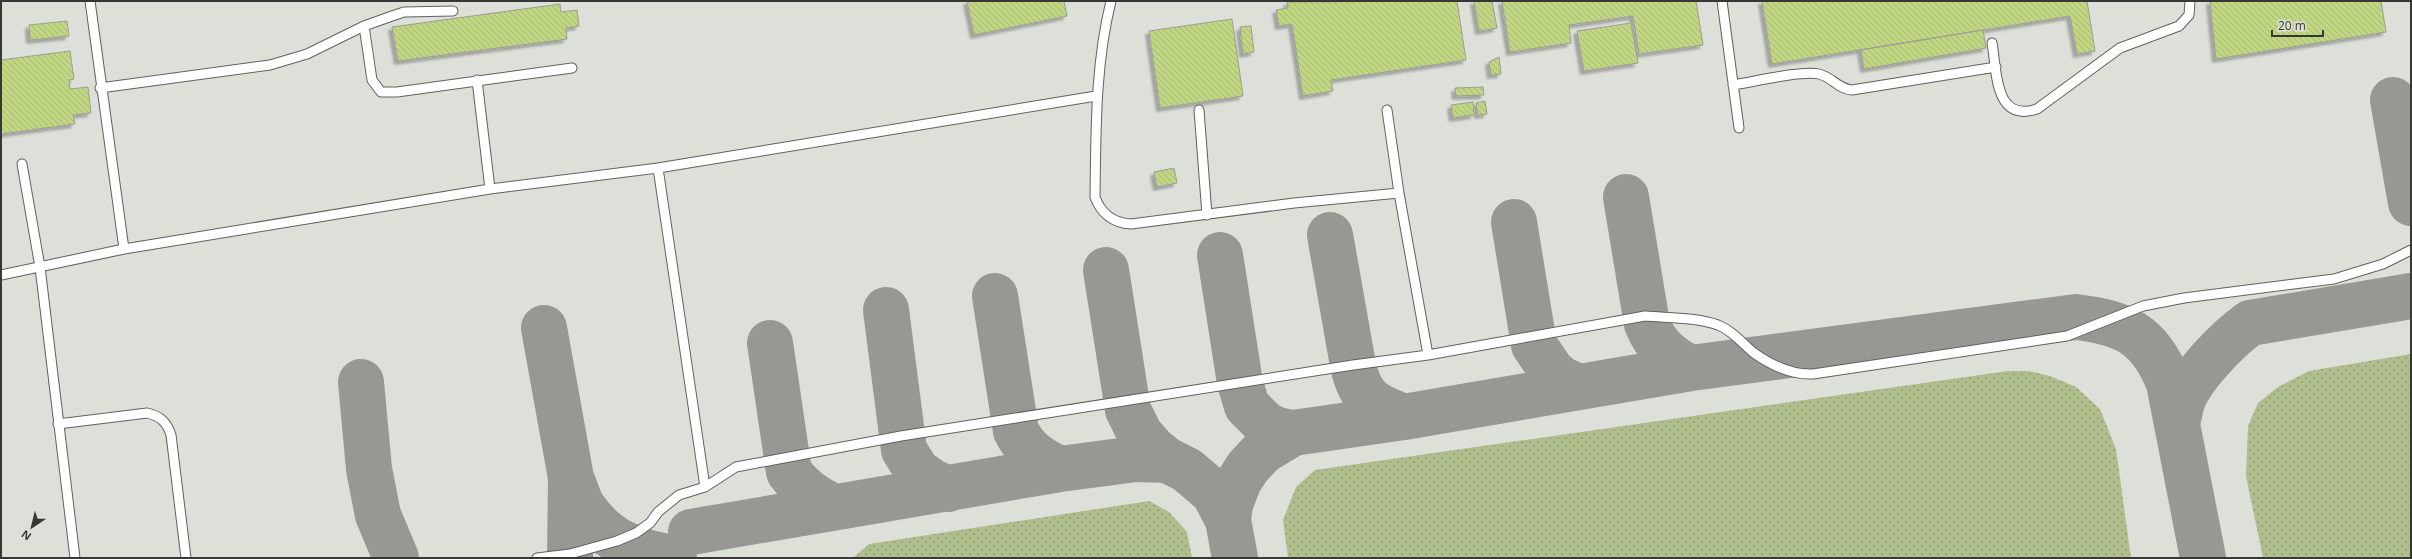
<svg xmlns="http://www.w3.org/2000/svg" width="2412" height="559" font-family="'Open Sans',sans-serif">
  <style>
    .grass { fill: url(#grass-dots) }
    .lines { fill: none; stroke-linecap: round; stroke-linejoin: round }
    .taxiway { stroke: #979894; stroke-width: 46 }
    .building { fill: url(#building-back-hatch); stroke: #9b9d97; filter: url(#shadow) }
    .lane-casing { stroke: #60625c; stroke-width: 11 }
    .lane { stroke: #fff; stroke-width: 9 }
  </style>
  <defs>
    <pattern id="grass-dots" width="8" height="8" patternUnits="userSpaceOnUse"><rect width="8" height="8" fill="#b0bd8d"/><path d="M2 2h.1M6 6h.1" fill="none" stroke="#909b74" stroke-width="1.8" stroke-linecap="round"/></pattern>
    <pattern id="building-back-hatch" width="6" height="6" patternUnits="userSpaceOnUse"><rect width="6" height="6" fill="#c1d682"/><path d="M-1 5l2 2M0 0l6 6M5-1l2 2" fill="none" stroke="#a6b871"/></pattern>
    <filter id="shadow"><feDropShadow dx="-3.5" dy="3.5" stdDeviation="1" flood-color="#0004"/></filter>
  </defs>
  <rect width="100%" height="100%" fill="#dddfd9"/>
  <!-- grass -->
  <path class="grass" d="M 2411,354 L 2411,558 L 2263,558 L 2246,476 L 2248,426 L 2258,403 L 2278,387 L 2309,371 Z
    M 2008,371 L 2029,371 L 2050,376 L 2076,387 L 2100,409 L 2116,449 L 2131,558 L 1288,558 L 1283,520 L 1296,487 L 1315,470 Z
    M 1149,501 L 1169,512 L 1187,532 L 1192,558 L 853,558 L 869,544 Z"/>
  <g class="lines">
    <!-- taxiway -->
    <path class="taxiway" d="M 2393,100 L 2411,203
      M 1626,197 L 1647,324 C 1656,346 1670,358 1691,368
      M 1514,222 L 1534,345 L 1551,370 L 1561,379 L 1579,387
      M 1330,235 L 1353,365 C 1360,399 1373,405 1404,417
      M 1220,255 L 1240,383 L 1247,406 L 1265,424 L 1277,430 L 1293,433
      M 1106,270 L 1128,410 L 1140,434 L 1153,449 L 1167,460
      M 995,296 L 1016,431 C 1026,451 1040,460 1060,469
      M 886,310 L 904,450 L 917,471 L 931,481 L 948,489
      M 544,328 L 571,478 L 570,558
      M 770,343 L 789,472 C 802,489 815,498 834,507
      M 361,382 L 369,469 L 378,515 L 396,558
      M 2177,423 C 2179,416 2180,409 2182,402 C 2191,376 2228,339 2250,323 L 2411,296
      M 571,478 C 575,487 578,499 583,507 C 606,541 635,552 674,558
      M 691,532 L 1060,469 L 1136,459 L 1167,460 L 1187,470 L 1214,493 L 1228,520
      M 1235,558 L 1228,520 L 1230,504 L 1239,481 L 1248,467 L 1263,451 L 1293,433 L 1404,417 L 1691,368 L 2076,317 C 2126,323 2150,335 2169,383 L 2203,558"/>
  </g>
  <!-- building -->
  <path class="building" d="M 967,1 L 1064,1 L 1067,16 L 974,35 Z
    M 1457,1 L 1466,60 L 1331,80 L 1333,91 L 1303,96 L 1292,24 L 1279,26 L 1276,10 L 1288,8 L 1287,2 Z
    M 1474,1 L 1492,1 L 1497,28 L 1479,31 Z
    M 1502,1 L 1696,1 L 1703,45 L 1639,54 L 1633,16 L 1569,25 L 1571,43 L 1510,52 Z
    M 1762,1 L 2087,1 L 2095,51 L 2077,54 L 2070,16 L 1772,64 Z
    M 2210,1 L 2381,1 L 2386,32 L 2216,59 Z
    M 560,4 L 561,12 L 577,10 L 579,26 L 566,28 L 567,39 L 398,61 L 392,27 Z
    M 1232,19 L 1243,96 L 1160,108 L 1149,31 Z
    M 67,21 L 69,36 L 30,40 L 29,25 Z
    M 1631,23 L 1638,63 L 1584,71 L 1577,31 Z
    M 1251,26 L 1254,52 L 1243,54 L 1240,27 Z
    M 1983,30 L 1986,48 L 1864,69 L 1861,50 Z
    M 70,51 L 74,79 L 69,80 L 70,89 L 88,87 L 91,113 L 73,115 L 75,124 L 1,134 L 1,60 Z
    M 1499,57 L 1501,74 L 1491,75 L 1489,62 Z
    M 1483,87 L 1484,95 L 1456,96 L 1455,88 Z
    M 1485,101 L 1487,114 L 1478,115 L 1476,103 Z
    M 1473,102 L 1474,115 L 1453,118 L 1451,105 Z
    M 1174,168 L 1177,183 L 1157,187 L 1154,172 Z"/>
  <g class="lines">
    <defs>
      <path id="lane" d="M 90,1 L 124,249
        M 1111,1 C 1095,66 1096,131 1095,197 C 1101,214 1114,223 1131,224 L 1294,203 L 1399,193
        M 1722,1 L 1739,128
        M 364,26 L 372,80 L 381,92 L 397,92 L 572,68
        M 1992,43 C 1997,71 1994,123 2037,109 L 2120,48 L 2179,26 L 2189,15 L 2190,1
        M 477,80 L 490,189
        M 1733,85 C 1754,82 1801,70 1819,74 C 1832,77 1838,89 1852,90 L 1996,67
        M 100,88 L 270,65 L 307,54 L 364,26 L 392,16 L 404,12 L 453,11
        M 1199,110 L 1207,215
        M 1387,110 L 1399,193 L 1428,355
        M 22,164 L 40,267 L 75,558
        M 658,168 L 705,487
        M 1,275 L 124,249 L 490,189 L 658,168 L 1096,96
        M 58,424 L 147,413 C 160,416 167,422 171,435 L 186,558
        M 537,558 L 570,554 L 617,541 L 636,533 L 650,523 L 658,512 L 679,495 L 705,487 L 736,467 L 901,436 L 1353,365 L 1428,355 L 1645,316 C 1668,318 1696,317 1718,325 C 1733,331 1742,343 1754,353 C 1771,365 1792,375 1813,374 L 2067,336 L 2143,306 L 2184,298 L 2334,279 L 2383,264 L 2411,250"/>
    </defs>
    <!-- lane casing -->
    <use href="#lane" class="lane-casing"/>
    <!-- lane -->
    <use href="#lane" class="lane"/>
  </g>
  <!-- border -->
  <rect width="2412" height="559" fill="none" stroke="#373836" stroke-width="4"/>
  <!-- north arrow -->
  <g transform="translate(32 527) rotate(215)" stroke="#dddfd9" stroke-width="3" paint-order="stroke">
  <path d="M0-3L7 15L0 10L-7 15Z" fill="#373836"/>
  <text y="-6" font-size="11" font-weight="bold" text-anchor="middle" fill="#373836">N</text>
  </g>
  <!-- scale -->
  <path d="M2272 30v6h51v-6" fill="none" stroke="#373836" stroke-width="2"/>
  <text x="2278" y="30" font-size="12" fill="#373836" stroke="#dddfd9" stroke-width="3" paint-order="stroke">20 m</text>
</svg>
